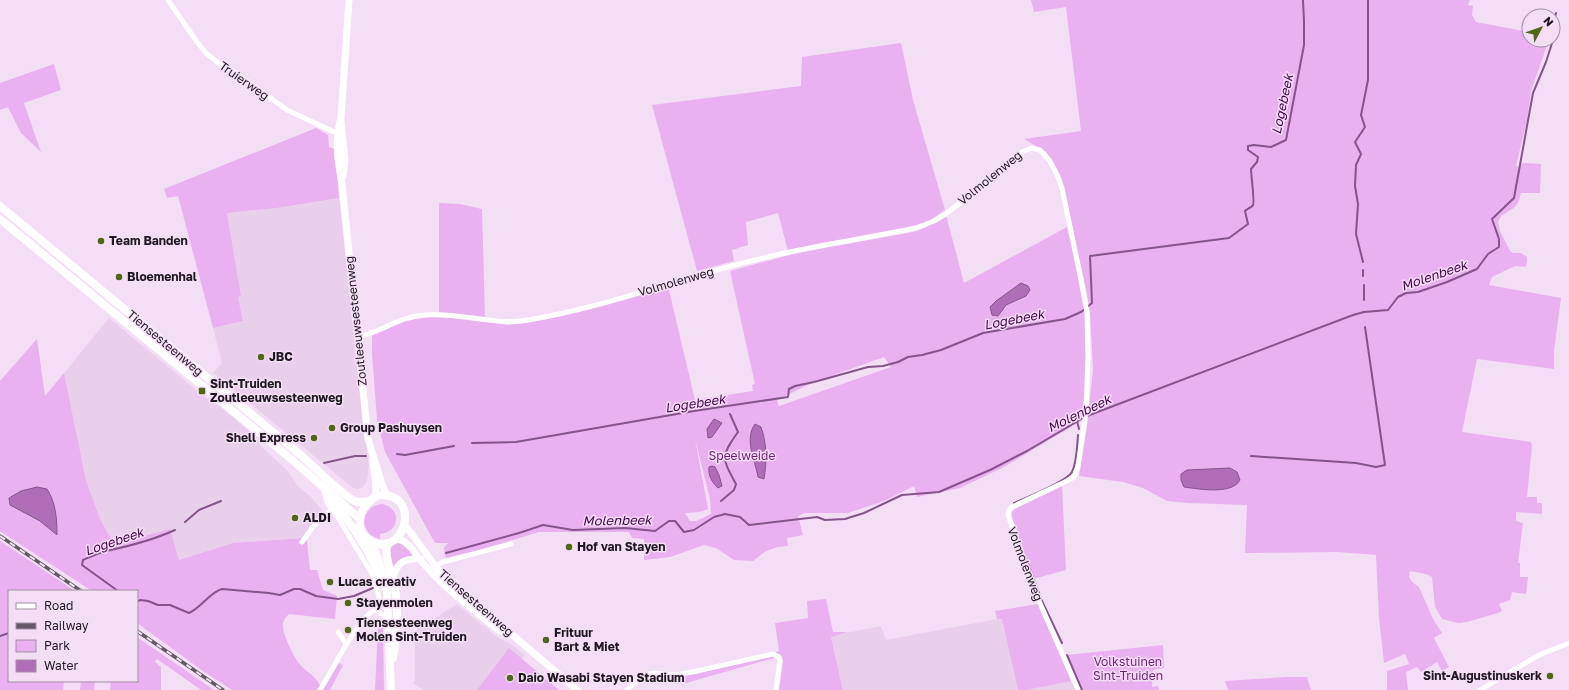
<svg xmlns="http://www.w3.org/2000/svg" width="1569" height="690" font-family="'Golos Text',sans-serif">
  <style>
    .built { fill: #eacfec }
    .green { fill: #e9b1ef; fill-rule: evenodd }
    .water { fill: #b06eb8; stroke: #85548b }
    .lines { fill: none; stroke-linecap: round; stroke-linejoin: round }
    .stream { stroke: #85548b; stroke-width: 2 }
    .minor { stroke: #fff; stroke-width: 5 }
    .tertiary { stroke: #fff; stroke-width: 7 }
    .secondary { stroke: #fff; stroke-width: 7 }
    .primary { stroke: #fff; stroke-width: 8 }
    .rail-casing { stroke: #655966; stroke-width: 3.5 }
    .rail { stroke: #f4def6; stroke-width: 2; stroke-dasharray: 6; stroke-linecap: butt }
    .poi-dot { fill: #4f6716; stroke: #f4def6; stroke-width: 1.5 }
    .labels { text-anchor: middle; stroke-width: 3; stroke-linejoin: round; paint-order: stroke }
    .street-label { font-size: 12px; fill: #201921; stroke: #f4def6 }
    .poi-label { font-size: 12px; font-weight: bold; fill: #201921; stroke: #f4def6; text-anchor: start }
    .park-label { font-size: 12px; fill: #701f7a; stroke: #f4def6 }
    .water-label { font-size: 13px; font-style: italic; fill: #46064e; stroke: #f4def6 }
  </style>
  <rect width="100%" height="100%" fill="#f4def6"/>
  <!-- built -->
  <path class="built" d="M 339,198 L 369,467 L 367,481 L 363,487 L 358,489 L 353,488 L 213,373 L 222,363 L 213,328 L 243,321 L 238,297 L 241,296 L 227,213 L 277,208 Z
    M 109,318 L 211,402 L 221,407 L 256,437 L 261,446 L 288,471 L 297,485 L 312,498 L 321,509 L 322,513 L 303,538 L 233,543 L 179,560 L 169,529 L 114,544 L 100,519 L 86,480 L 64,373 Z
    M 457,604 L 497,637 L 514,646 L 525,655 L 496,690 L 423,690 L 413,683 L 415,681 L 415,631 Z
    M 1002,618 L 1018,690 L 843,690 L 831,636 L 881,626 L 886,640 Z
    M 1072,681 L 1076,690 L 1026,690 Z"/>
  <!-- green -->
  <path class="green" d="M 1031,0 L 1470,0 L 1468,5 L 1473,6 L 1472,15 L 1476,22 L 1529,32 L 1529,40 L 1549,40 L 1531,91 L 1527,120 L 1516,166 L 1520,167 L 1522,163 L 1541,164 L 1540,193 L 1521,193 L 1518,203 L 1514,208 L 1501,216 L 1498,222 L 1500,231 L 1510,251 L 1513,253 L 1521,253 L 1527,257 L 1527,263 L 1525,267 L 1515,266 L 1492,277 L 1489,285 L 1561,298 L 1554,351 L 1554,369 L 1477,359 L 1462,432 L 1531,442 L 1532,446 L 1527,497 L 1537,497 L 1537,503 L 1542,503 L 1542,514 L 1516,512 L 1516,521 L 1523,523 L 1518,563 L 1520,563 L 1520,577 L 1528,577 L 1526,594 L 1512,592 L 1510,600 L 1499,604 L 1502,611 L 1498,613 L 1467,622 L 1458,623 L 1442,619 L 1435,607 L 1432,577 L 1426,574 L 1410,571 L 1409,577 L 1412,582 L 1419,587 L 1433,619 L 1442,633 L 1434,638 L 1449,667 L 1442,671 L 1437,662 L 1421,672 L 1417,667 L 1406,672 L 1408,690 L 1387,690 L 1387,671 L 1409,664 L 1405,654 L 1384,663 L 1379,618 L 1376,555 L 1338,552 L 1245,553 L 1247,505 L 1188,503 L 1167,501 L 1143,488 L 1123,482 L 1079,476 L 1087,426 L 1093,369 L 1090,312 L 1086,289 L 1061,176 L 1046,152 L 1024,139 L 1081,131 L 1066,7 L 1034,12 Z
    M 901,43 L 913,100 L 945,210 L 926,223 L 912,227 L 788,251 L 778,213 L 746,222 L 748,245 L 732,250 L 734,261 L 697,271 L 652,105 L 801,86 L 802,57 Z
    M 54,64 L 61,90 L 24,103 L 41,152 L 21,133 L 8,107 L 0,110 L 0,83 Z
    M 316,128 L 328,135 L 329,147 L 335,149 L 339,198 L 277,208 L 227,213 L 241,296 L 238,297 L 243,321 L 213,328 L 178,196 L 167,198 L 164,189 Z
    M 439,203 L 460,204 L 482,209 L 485,317 L 439,312 Z
    M 946,215 L 964,283 L 1067,227 C 1073,253 1080,279 1084,305 C 1090,342 1086,384 1081,421 L 1004,467 L 960,488 L 917,497 L 914,486 L 884,501 L 848,513 L 805,513 L 798,516 L 803,535 L 787,538 L 788,546 L 778,547 L 766,551 L 753,561 L 734,560 L 716,548 L 704,545 L 670,557 L 644,560 L 644,539 L 632,538 L 629,532 L 539,532 L 483,549 L 447,558 L 445,557 L 444,548 L 448,543 L 435,543 L 385,452 L 377,420 L 372,353 L 372,335 L 405,321 L 432,316 L 485,321 L 507,325 L 523,323 L 668,286 L 695,400 L 753,391 L 752,385 L 755,384 L 730,271 L 797,253 L 913,232 L 927,227 ZM 884,357 L 891,367 L 779,406 L 777,400 L 814,382 ZM 695,439 L 710,499 L 711,514 L 696,521 L 690,521 L 685,513 L 699,512 L 708,509 Z
    M 37,339 L 45,396 L 64,373 L 86,480 L 100,519 L 114,544 L 170,529 L 179,560 L 233,543 L 303,538 L 307,541 L 310,570 L 317,570 L 323,590 L 337,596 L 335,619 L 289,614 C 286,617 283,620 283,625 C 282,633 293,655 298,662 C 305,672 315,674 321,687 L 318,690 L 232,690 L 203,671 L 137,623 L 137,591 L 92,591 L 0,531 L 0,381 Z
    M 1062,486 L 1066,570 L 1033,579 L 1012,517 L 1012,512 L 1015,509 Z
    M 382,504 C 402,508 400,532 380,534 L 380,539 C 358,534 360,506 382,504 Z
    M 0,541 L 75,591 L 9,591 L 9,681 L 64,681 L 63,690 L 0,690 Z
    M 394,543 L 403,544 L 416,556 L 403,558 L 393,566 C 391,557 388,550 394,543 Z
    M 826,599 L 833,632 L 848,632 L 831,637 L 843,690 L 779,690 L 783,661 L 781,656 L 686,683 L 673,683 L 673,678 L 696,674 L 779,651 L 775,623 L 808,618 L 807,601 Z
    M 1038,604 L 1072,681 L 1026,690 L 1018,690 L 1002,619 L 997,619 L 995,611 Z
    M 378,627 L 383,627 L 384,690 L 375,690 Z
    M 137,637 L 214,690 L 201,690 L 157,659 L 155,662 L 161,667 L 161,690 L 110,690 L 111,681 L 137,681 Z
    M 1163,645 L 1164,668 L 1153,670 L 1152,687 L 1158,686 L 1159,690 L 1081,690 L 1067,655 Z
    M 509,648 L 559,690 L 477,690 Z
    M 339,663 L 343,665 L 330,690 L 322,690 Z
    M 1286,677 L 1307,677 L 1311,690 L 1228,690 L 1225,681 Z
    M 81,681 L 95,681 L 94,690 L 80,690 Z"/>
  <!-- water -->
  <path class="water" d="M 1021,283 L 1028,286 L 1030,290 L 1026,296 L 1006,305 L 998,316 L 992,315 L 990,307 L 996,301 Z
    M 714,419 L 722,423 L 712,437 L 708,438 L 707,429 Z
    M 755,424 L 761,427 C 767,444 767,461 764,479 L 758,477 C 755,460 744,439 755,424 Z
    M 712,466 L 715,467 L 719,475 L 722,486 L 718,488 C 712,482 708,476 709,467 Z
    M 1230,468 L 1237,472 L 1240,480 C 1232,495 1199,489 1184,487 L 1181,480 L 1181,474 L 1187,470 Z
    M 37,487 L 47,489 C 56,503 57,519 57,535 L 40,521 L 10,505 L 9,498 L 21,491 Z"/>
  <g class="lines">
    <!-- stream -->
    <path class="stream" d="M 1553,25 L 1554,35 L 1553,39
      M 1553,25 L 1556,13
      M 1363,262 L 1356,234 L 1358,204 L 1355,186 L 1356,165 L 1361,154 L 1355,142 L 1365,127 L 1361,115 L 1368,80 L 1368,0
      M 1363,270 L 1363,276
      M 1364,285 L 1364,300
      M 1087,416 L 1353,315 L 1364,312 L 1388,310 L 1398,297 L 1406,293 L 1418,292 L 1447,282 L 1477,269 L 1488,254 L 1499,247 L 1499,239 L 1492,219 L 1514,198 L 1533,93 L 1546,62 L 1553,40
      M 1077,421 L 1079,429
      M 472,443 L 516,442 L 694,411 L 788,397 L 789,389 L 795,386 L 814,382 L 868,367 L 883,366 L 898,362 L 908,357 L 922,355 L 941,350 L 983,333 L 1065,319 L 1081,312 L 1092,303 L 1090,256 L 1229,238 L 1248,224 L 1245,211 C 1247,209 1252,207 1253,205 C 1255,203 1251,175 1251,169 L 1257,162 L 1258,157 L 1248,150 L 1248,146 L 1254,145 L 1271,147 L 1286,140 L 1304,45 L 1304,21 L 1303,0
      M 397,454 L 405,455 L 454,446
      M 1251,456 L 1356,463 L 1376,467 L 1385,465 L 1365,327
      M 324,463 L 355,456 L 366,456
      M 721,501 L 734,490 L 736,484 C 722,458 720,457 738,432 L 730,414
      M 1014,503 C 1026,498 1067,481 1072,472 C 1077,462 1077,446 1078,435
      M 185,522 L 199,510 L 221,501
      M 446,553 L 519,533 L 543,525 L 573,530 L 625,528 L 655,531 L 669,521 L 675,521 L 684,532 L 694,530 L 714,517 L 725,514 L 740,517 L 749,525 L 817,517 L 825,520 L 845,519 L 864,513 L 902,495 L 939,492 L 990,470 L 1027,451 L 1083,418
      M 1027,561 L 1042,601 L 1062,643
      M 118,591 L 82,565 L 83,560 C 90,557 98,553 106,551 C 130,546 153,540 175,530
      M 137,602 L 140,600 L 148,601 L 158,605 L 170,605 L 189,613 C 201,608 210,592 222,589 L 269,593 L 280,595 L 294,589 L 300,589 L 316,596 L 338,599 L 354,596 L 373,588
      M 0,636 L 9,633
      M 1067,655 L 1082,690"/>
    <!-- minor -->
    <path class="minor" d="M 168,0 L 197,42 L 207,54 L 217,62 L 236,73 L 287,110 L 332,131 L 341,132
      M 357,337 C 382,333 398,316 426,315 C 460,312 494,326 528,320 C 595,309 659,286 724,268 C 787,250 852,241 916,228 L 934,221 L 946,214 L 1022,152 L 1031,148 L 1040,150 L 1050,161 L 1058,177 L 1062,188 L 1081,280 L 1087,313 L 1088,356 L 1086,412 L 1078,467 L 1074,477 L 1067,481 L 1012,507 L 1009,510 L 1008,515 L 1039,601 L 1078,690
      M 324,491 L 327,502 L 337,516 L 374,577 L 379,598 L 375,610
      M 302,542 L 313,527 L 332,509
      M 434,567 L 443,562 L 511,544
      M 375,610 L 389,619
      M 338,632 L 345,642 L 346,646
      M 320,690 C 331,673 359,616 375,610
      M 627,690 L 643,675 L 655,673 L 675,675 L 697,671 L 773,654 L 779,657 L 780,661 L 776,690
      M 1480,690 L 1539,655 L 1569,643"/>
    <!-- tertiary -->
    <path class="tertiary" d="M 349,0 L 341,118 C 334,140 338,162 342,184 L 368,439 L 384,490 L 388,496
      M 341,121 L 345,160 L 343,176
      M 373,459 C 373,471 378,484 375,497"/>
    <!-- secondary -->
    <path class="secondary" d="M 405,525 L 442,575 L 577,690
      M 397,538 C 409,542 415,553 423,563 C 445,589 474,610 500,631 L 509,635
      M 393,578 C 397,562 404,558 421,559"/>
    <!-- primary -->
    <path class="primary" d="M 0,206 L 303,457 C 313,466 346,499 357,502 C 361,503 365,502 369,501
      M 0,219 L 290,458 L 360,519
      M 380,495 C 425,494 402,564 368,539 C 351,526 363,500 380,495 Z
      M 330,497 C 349,521 368,547 379,576
      M 371,541 L 378,558 L 387,592 L 391,690
      M 387,543 C 383,555 394,582 396,595 C 398,616 397,638 393,658"/>
    <defs>
      <path id="rail" d="M 0,536 L 81,591
        M 137,631 L 223,690"/>
    </defs>
    <!-- rail casing -->
    <use href="#rail" class="rail-casing"/>
    <!-- rail -->
    <use href="#rail" class="rail"/>
  </g>
  <!-- markers -->
  <g class="poi-dot">
    <circle cx="101" cy="241" r="4"/>
    <circle cx="119" cy="277" r="4"/>
    <circle cx="261" cy="357" r="4"/>
    <rect x="198" y="387" width="8" height="8" rx="2"/>
    <circle cx="332" cy="428" r="4"/>
    <circle cx="314" cy="438" r="4"/>
    <circle cx="295" cy="518" r="4"/>
    <circle cx="569" cy="547" r="4"/>
    <circle cx="330" cy="582" r="4"/>
    <circle cx="348" cy="603" r="4"/>
    <circle cx="348" cy="630" r="4"/>
    <circle cx="546" cy="640" r="4"/>
    <circle cx="1550" cy="676" r="4"/>
    <circle cx="510" cy="678" r="4"/>
  </g>
  <g class="labels">
    <!-- street labels -->
    <g class="street-label">
      <text transform="translate(244 81) rotate(35)" y="4">Truierweg</text>
      <text transform="translate(990 178) rotate(-39)" y="4">Volmolenweg</text>
      <text transform="translate(676 282) rotate(-16)" y="4">Volmolenweg</text>
      <text transform="translate(356 321) rotate(-96)" y="4">Zoutleeuwsesteenweg</text>
      <text transform="translate(165 343) rotate(40)" y="4">Tiensesteenweg</text>
      <text transform="translate(1025 564) rotate(69)" y="4">Volmolenweg</text>
      <text transform="translate(476 603) rotate(41)" y="4">Tiensesteenweg</text>
    </g>
    <!-- poi labels -->
    <g class="poi-label">
      <text x="109" y="245">Team Banden</text>
      <text x="127" y="281">Bloemenhal</text>
      <text x="269" y="361">JBC</text>
      <text x="210" y="388">Sint-Truiden<tspan x="210" dy="14">Zoutleeuwsesteenweg</tspan></text>
      <text x="340" y="432">Group Pashuysen</text>
      <text x="306" y="442" text-anchor="end">Shell Express</text>
      <text x="303" y="522">ALDI</text>
      <text x="577" y="551">Hof van Stayen</text>
      <text x="338" y="586">Lucas creativ</text>
      <text x="356" y="607">Stayenmolen</text>
      <text x="356" y="627">Tiensesteenweg<tspan x="356" dy="14">Molen Sint-Truiden</tspan></text>
      <text x="554" y="637">Frituur<tspan x="554" dy="14">Bart &amp; Miet</tspan></text>
      <text x="1542" y="680" text-anchor="end">Sint-Augustinuskerk</text>
      <text x="518" y="682">Daio Wasabi Stayen Stadium</text>
    </g>
    <!-- park labels -->
    <g class="park-label">
      <text x="742" y="460">Speelweide</text>
      <text x="1128" y="666">Volkstuinen<tspan x="1128" dy="14">Sint-Truiden</tspan></text>
    </g>
    <!-- water labels -->
    <g class="water-label">
      <text transform="translate(1282 104) rotate(-78)" y="5">Logebeek</text>
      <text transform="translate(1434 275) rotate(-19)" y="5">Molenbeek</text>
      <text transform="translate(1014 319) rotate(-11)" y="5">Logebeek</text>
      <text transform="translate(695 403) rotate(-9)" y="5">Logebeek</text>
      <text transform="translate(1079 413) rotate(-26)" y="5">Molenbeek</text>
      <text transform="translate(617 520) rotate(-1)" y="5">Molenbeek</text>
      <text transform="translate(114 541) rotate(-19)" y="5">Logebeek</text>
    </g>
  </g>
  <!-- legend -->
  <rect x="8" y="590" width="130" height="92" fill="#f4def6" stroke="#9f8fa1"/>
  <rect x="16" y="603" width="20" height="6" fill="#ffffff" stroke="#9f8fa1"/>
  <text x="44" y="610" font-size="12" fill="#201921">Road</text>
  <rect x="16" y="623" width="20" height="6" fill="#655966" stroke="#9f8fa1"/>
  <text x="44" y="630" font-size="12" fill="#201921">Railway</text>
  <rect x="16" y="640" width="20" height="12" fill="#e9b1ef" stroke="#9f8fa1"/>
  <text x="44" y="650" font-size="12" fill="#201921">Park</text>
  <rect x="16" y="660" width="20" height="12" fill="#b06eb8" stroke="#9f8fa1"/>
  <text x="44" y="670" font-size="12" fill="#201921">Water</text>
  <!-- north arrow -->
  <g transform="translate(1541 28) rotate(49)"><circle r="19" fill="#f4def6" stroke="#9f8fa1"/>
  <path d="M0-3L7 15L0 10L-7 15Z" fill="#4f6716"/>
  <text y="-6" font-size="11" font-weight="bold" text-anchor="middle" fill="#201921">N</text>
  </g>
</svg>
